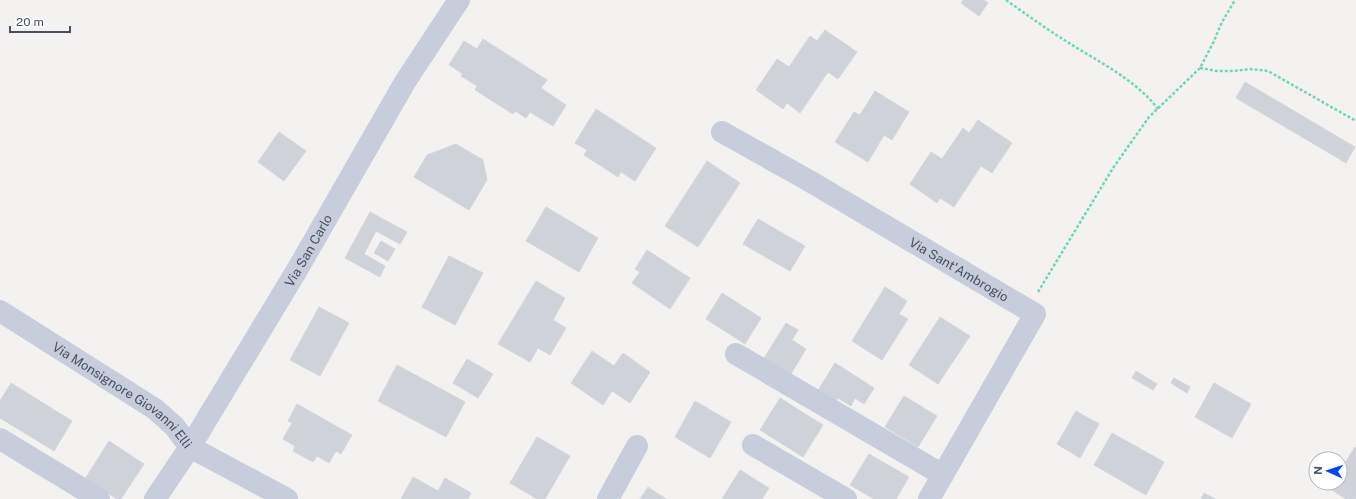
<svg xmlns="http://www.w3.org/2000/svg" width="1356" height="499" font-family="'Public Sans',sans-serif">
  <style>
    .building { fill: #d0d2d9; stroke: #d5d5dd }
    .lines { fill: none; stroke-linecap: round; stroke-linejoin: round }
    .path { stroke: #71d6b8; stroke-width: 2.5; stroke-dasharray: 3 2; stroke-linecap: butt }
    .minor { stroke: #c7cdda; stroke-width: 22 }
    .labels { text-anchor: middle; stroke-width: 3.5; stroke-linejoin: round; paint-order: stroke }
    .street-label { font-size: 13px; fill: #475061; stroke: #fff }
  </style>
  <rect width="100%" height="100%" fill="#f4f2f1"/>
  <!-- building -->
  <path class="building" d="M 963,0 L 984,0 L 988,3 L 979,16 L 961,3 Z
    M 825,30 L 857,52 L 838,79 L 828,72 L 800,113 L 787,103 L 783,109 L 756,90 L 777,59 L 789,67 L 810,36 L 817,41 Z
    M 483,39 L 547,80 L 541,88 L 566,105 L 553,126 L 530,112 L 526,118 L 515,111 L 513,114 L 475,90 L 477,86 L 461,76 L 463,74 L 449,65 L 464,41 L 477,49 Z
    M 1245,82 L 1355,147 L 1346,163 L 1236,98 Z
    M 875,91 L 909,112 L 892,140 L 884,135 L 868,162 L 835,142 L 854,112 L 860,115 Z
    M 596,109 L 656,148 L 635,181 L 621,172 L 618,177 L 584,155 L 587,150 L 575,143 Z
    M 978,120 L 1012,143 L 992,173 L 981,166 L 954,207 L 940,198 L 937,203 L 910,184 L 931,152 L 942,159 L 963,128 L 969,133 Z
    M 279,132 L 306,151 L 284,181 L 258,162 Z
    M 456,144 L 483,160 L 487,180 L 469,210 L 414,177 L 427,155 Z
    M 707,161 L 740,183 L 698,247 L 665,226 Z
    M 546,207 L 598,238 L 579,272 L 526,241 Z
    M 370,212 L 407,232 L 400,244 L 376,231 L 364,254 L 385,266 L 380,277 L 345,258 Z
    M 758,219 L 805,246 L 790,271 L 743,244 Z
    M 381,241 L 395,249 L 388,261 L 374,253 Z
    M 647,250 L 690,278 L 670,309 L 632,283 L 640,272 L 635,269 Z
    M 449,256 L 483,273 L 455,325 L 422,307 Z
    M 536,281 L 565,298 L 553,320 L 566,328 L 550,355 L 538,348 L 530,362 L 498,344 Z
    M 885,287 L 907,301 L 899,314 L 908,319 L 882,360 L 852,341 Z
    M 722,293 L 761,318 L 745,344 L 706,319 Z
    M 319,307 L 349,323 L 320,376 L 290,360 Z
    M 940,317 L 970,336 L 938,384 L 909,365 Z
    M 786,323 L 798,330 L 792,340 L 806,349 L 789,377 L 763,360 Z
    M 592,351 L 614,366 L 623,353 L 650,372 L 630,403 L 612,391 L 603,405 L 571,383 Z
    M 467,359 L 493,374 L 478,398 L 453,383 Z
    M 835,363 L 874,388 L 864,404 L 855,398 L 851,406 L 838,398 L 835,403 L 817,392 Z
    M 397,365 L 465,402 L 446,437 L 378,401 Z
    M 1136,371 L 1157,384 L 1153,390 L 1132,378 Z
    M 1174,378 L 1190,387 L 1187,393 L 1171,383 Z
    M 11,383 L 72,421 L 54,451 L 0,418 L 0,401 Z
    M 1214,383 L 1251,404 L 1232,438 L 1195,417 Z
    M 904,396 L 937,416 L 918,447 L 885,427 Z
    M 780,398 L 823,425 L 803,457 L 760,430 Z
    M 695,401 L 731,422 L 710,458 L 675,437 Z
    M 297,404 L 352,435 L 341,454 L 336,451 L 329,463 L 317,456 L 313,462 L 293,451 L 295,446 L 283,439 L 292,423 L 288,421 Z
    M 1076,411 L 1099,424 L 1080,458 L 1057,444 Z
    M 1112,433 L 1164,462 L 1146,495 L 1094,465 Z
    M 537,437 L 570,456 L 545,499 L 537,499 L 510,483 Z
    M 109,441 L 144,464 L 121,499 L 117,499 L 85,479 Z
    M 1355,447 L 1356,448 L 1356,499 L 1346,499 L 1329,488 L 1333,483 L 1340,483 L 1340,471 Z
    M 869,454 L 909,477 L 896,499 L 874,499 L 850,485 Z
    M 740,470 L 769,488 L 762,499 L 722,499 Z
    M 413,477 L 438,491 L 445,478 L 471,493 L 468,499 L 401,499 Z
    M 648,487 L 666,499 L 640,499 Z
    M 1204,493 L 1215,499 L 1201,499 Z"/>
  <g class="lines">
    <!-- path -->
    <path class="path" d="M 1006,0 C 1027,15 1048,30 1069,43 C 1099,62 1136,80 1158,109
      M 1200,68 L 1217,71 L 1232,71 L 1251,69 L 1268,71 L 1356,121
      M 1038,292 L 1113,168 L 1149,117 L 1200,68 L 1213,43 L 1222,22 L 1235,0"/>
    <!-- minor -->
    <g class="minor">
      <path id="s1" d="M 722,132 L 806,179 L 1035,314 L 929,499"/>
      <path id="s2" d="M 0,311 L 155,409 L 174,426 L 190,447 L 287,499"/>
      <path d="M 736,354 L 943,475"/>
      <path d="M 0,439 L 99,499"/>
      <path d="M 753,445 L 846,499"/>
      <path id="s3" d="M 155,499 L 190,447 L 297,270 L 405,82 L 459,0"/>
      <path d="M 608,499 L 637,446"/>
    </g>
  </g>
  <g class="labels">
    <!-- street labels -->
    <g class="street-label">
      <text dy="5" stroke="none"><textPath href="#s3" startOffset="292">Via San Carlo</textPath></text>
      <text dy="5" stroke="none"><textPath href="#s1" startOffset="274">Via Sant'Ambrogio</textPath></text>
      <text dy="5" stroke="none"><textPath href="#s2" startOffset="149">Via Monsignore Giovanni Elli</textPath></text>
    </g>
  </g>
  <!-- north arrow -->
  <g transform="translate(1328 471) rotate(273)"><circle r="19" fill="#ffffff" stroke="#b5b9c0"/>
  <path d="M0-3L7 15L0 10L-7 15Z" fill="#0842f7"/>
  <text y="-6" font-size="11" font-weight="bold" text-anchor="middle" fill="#475061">N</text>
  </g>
  <!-- scale -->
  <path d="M10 26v6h60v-6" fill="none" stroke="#475061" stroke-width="2"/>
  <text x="16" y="26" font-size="12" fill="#475061" stroke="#ffffff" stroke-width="3" paint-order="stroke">20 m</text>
</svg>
